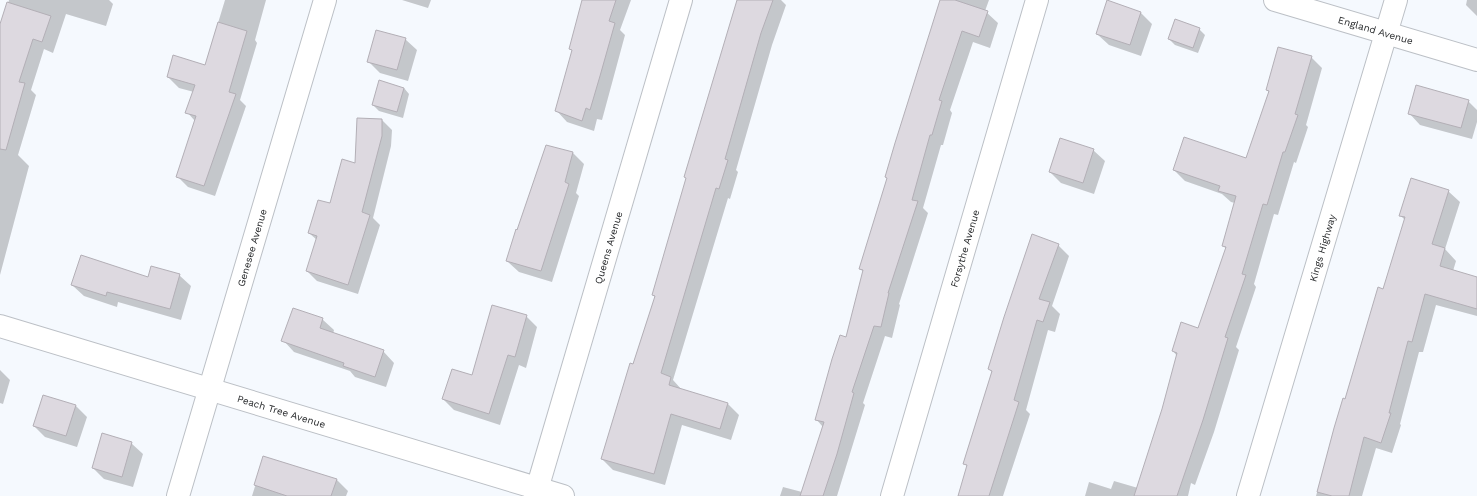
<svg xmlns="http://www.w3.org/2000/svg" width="1477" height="496" font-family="'Work Sans',sans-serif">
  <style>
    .shadow { fill: #0003 }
    .building { fill: #ddd9e0; stroke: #b3afb6 }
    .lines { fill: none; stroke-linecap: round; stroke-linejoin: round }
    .street-casing { stroke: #bcc0c6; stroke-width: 24 }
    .street { stroke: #fff; stroke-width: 22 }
    .labels { text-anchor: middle; stroke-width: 3.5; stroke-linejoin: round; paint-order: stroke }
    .street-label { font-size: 10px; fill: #27292b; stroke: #fff }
  </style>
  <rect width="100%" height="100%" fill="#f5f9fe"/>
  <!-- shadow -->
  <path class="shadow" d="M 9,0 L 109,0 L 113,4 L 106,26 L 66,14 L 53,53 L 44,49 L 31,90 L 36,95 L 18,155 L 29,166 L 0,275 L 0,30 Z
    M 225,0 L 266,0 L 255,40 L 257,43 L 240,100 L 246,106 L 215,196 L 188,187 L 177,176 L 195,121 L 187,112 L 194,92 L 179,88 L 168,77 L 205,66 Z
    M 402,0 L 431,0 L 428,8 Z
    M 584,0 L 631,0 L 620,30 L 625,35 L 602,120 L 597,119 L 594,131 L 567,122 L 556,110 L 573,51 L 570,49 Z
    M 738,0 L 781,0 L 786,5 L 772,45 L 736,170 L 738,172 L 730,199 L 728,198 L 673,380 L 682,390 L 728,404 L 739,415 L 731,440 L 682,425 L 665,485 L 613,470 L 602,459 L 655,297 L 653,295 Z
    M 941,0 L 989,0 L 985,11 L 998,23 L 990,48 L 973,42 L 950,110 L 952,113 L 943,145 L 941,145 L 923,208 L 928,213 L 899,304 L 900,305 L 892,338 L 885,336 L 863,403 L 865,405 L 837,496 L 780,496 L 783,487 L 802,492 L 823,427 L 816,419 L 847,338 L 864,272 L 860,269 Z
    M 1467,0 L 1477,0 L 1477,16 L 1466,5 Z
    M 1141,13 L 1152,24 L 1141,56 L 1109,45 L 1097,34 Z
    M 1199,29 L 1205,35 L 1198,53 L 1175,45 L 1169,39 Z
    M 405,39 L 417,50 L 408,81 L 380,73 L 368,61 Z
    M 1311,57 L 1322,68 L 1306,125 L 1308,127 L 1296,163 L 1294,162 L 1278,215 L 1274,214 L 1254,284 L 1256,287 L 1236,347 L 1239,350 L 1214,432 L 1195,485 L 1191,483 L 1188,496 L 1085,496 L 1089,482 L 1111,489 L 1114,481 L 1138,488 L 1163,409 L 1177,356 L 1173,351 L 1198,329 L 1226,249 L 1223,245 L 1235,203 L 1231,202 L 1222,194 L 1185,181 L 1174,170 L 1246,160 L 1270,93 L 1267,90 Z
    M 404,88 L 409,94 L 403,118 L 379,111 L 373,105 Z
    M 1468,101 L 1477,110 L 1477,122 L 1472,139 L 1420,125 L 1409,113 Z
    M 382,120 L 392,130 L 391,146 L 373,218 L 380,225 L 358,294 L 317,281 L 307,271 L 317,240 L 309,233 L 330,204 Z
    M 547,146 L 573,153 L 584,164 L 576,193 L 579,196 L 552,282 L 519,272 L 507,261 Z
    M 1093,150 L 1105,161 L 1094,194 L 1061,183 L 1050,172 Z
    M 1448,191 L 1460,202 L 1445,249 L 1456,261 L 1453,271 L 1477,278 L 1477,316 L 1436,305 L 1423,352 L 1419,352 L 1400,424 L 1401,425 L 1392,453 L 1376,448 L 1362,496 L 1316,496 L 1335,428 L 1384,290 L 1405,220 L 1400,215 Z
    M 1058,245 L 1069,256 L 1052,306 L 1060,314 L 1055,332 L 1048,330 L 1026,410 L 1030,414 L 1003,496 L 959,496 L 968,467 L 964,463 L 992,372 L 989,369 Z
    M 179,275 L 191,286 L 181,320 L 118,302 L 117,307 L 84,296 L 72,285 Z
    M 526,316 L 537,327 L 526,368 L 519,365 L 500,425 L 454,410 L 443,399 L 472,376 Z
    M 322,319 L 334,330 L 333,334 L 383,351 L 394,363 L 386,387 L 355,377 L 350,371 L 294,352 L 283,340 Z
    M 0,370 L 10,380 L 3,404 L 0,403 Z
    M 76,406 L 87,417 L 77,447 L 45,437 L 34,426 Z
    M 131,443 L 143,454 L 133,487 L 104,479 L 93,468 Z
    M 264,458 L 337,480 L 348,491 L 346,496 L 252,496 Z"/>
  <!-- building -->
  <path class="building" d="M 582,0 L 616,0 L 609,21 L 615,23 L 600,76 L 590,110 L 586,108 L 582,121 L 555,111 L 572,50 L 569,49 Z
    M 737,0 L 773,0 L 761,33 L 725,159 L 728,160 L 719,189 L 716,188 L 661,373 L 671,377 L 669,385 L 728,403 L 720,429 L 671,414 L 654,474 L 601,459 L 630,363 L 633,364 L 655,296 L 652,295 L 686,178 L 684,177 Z
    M 940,0 L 955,0 L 988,11 L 979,37 L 962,31 L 939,100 L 942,101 L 932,135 L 930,135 L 912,200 L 918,201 L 888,293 L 889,293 L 881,327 L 874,326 L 852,392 L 854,393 L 837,454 L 823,496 L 800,496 L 824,422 L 815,420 L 832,359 L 840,335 L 846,337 L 863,270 L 859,269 L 887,178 L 885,177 L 895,143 Z
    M 1107,0 L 1141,12 L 1130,45 L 1096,34 Z
    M 7,2 L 51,16 L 42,42 L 33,39 L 19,82 L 25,83 L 6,150 L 0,149 L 0,24 Z
    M 1175,19 L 1200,28 L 1193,48 L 1168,39 Z
    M 218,22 L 247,31 L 229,92 L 236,94 L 204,186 L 176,177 L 196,116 L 185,113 L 195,85 L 167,77 L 173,55 L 205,65 Z
    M 376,30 L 406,38 L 397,70 L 367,62 Z
    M 1278,47 L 1312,56 L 1295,114 L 1298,115 L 1285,152 L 1283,152 L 1267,205 L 1263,204 L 1242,274 L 1246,275 L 1225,337 L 1228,338 L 1203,420 L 1177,496 L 1134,496 L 1162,409 L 1177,353 L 1172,351 L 1181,322 L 1198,328 L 1226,247 L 1222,246 L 1236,196 L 1218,191 L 1220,186 L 1173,170 L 1184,137 L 1246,158 L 1269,91 L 1266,90 Z
    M 379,80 L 404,88 L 397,112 L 372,105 Z
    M 1416,85 L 1469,100 L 1461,128 L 1408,114 Z
    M 357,118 L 382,119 L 382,136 L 362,212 L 370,215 L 348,285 L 306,271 L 317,236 L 308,233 L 318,200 L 330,203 L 342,159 L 355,163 Z
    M 1060,138 L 1094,149 L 1083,183 L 1049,172 Z
    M 546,145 L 573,152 L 565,182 L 569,184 L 541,271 L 506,261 L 516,229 L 517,230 Z
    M 1411,178 L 1449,190 L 1432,244 L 1445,248 L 1440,266 L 1477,277 L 1477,309 L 1425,294 L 1412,342 L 1408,341 L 1389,413 L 1391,413 L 1381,443 L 1364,437 L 1349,496 L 1332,496 L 1317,492 L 1334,428 L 1343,398 L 1345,399 L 1378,287 L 1383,289 L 1405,217 L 1399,216 Z
    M 1032,234 L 1059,244 L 1039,299 L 1050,302 L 1043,322 L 1037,320 L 1014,400 L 1019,402 L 989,496 L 958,496 L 967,465 L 963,464 L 992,371 L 988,369 L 1004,317 Z
    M 81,255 L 148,277 L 151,266 L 180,274 L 170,309 L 107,292 L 106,296 L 71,285 Z
    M 492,305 L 527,315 L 515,357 L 508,355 L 489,414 L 442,399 L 452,369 L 472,375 Z
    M 293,308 L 323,318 L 320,328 L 384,350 L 375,377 L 343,366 L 344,363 L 281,341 Z
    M 43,395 L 76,405 L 66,436 L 33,426 Z
    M 102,433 L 132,442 L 122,477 L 92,468 Z
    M 263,456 L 337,479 L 331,496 L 287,496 L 254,485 Z"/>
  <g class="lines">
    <defs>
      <g id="street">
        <path id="s1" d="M 1275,0 L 1477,60"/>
        <path id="s2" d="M 0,326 L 563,496"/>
        <path id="s3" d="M 178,496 L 325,0"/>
        <path id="s4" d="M 535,496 L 681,0"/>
        <path id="s5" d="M 892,496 L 1037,0"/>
        <path id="s6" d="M 1248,496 L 1396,0"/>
      </g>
    </defs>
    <!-- street casing -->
    <use href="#street" class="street-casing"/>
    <!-- street -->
    <use href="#street" class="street"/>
  </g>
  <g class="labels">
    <!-- street labels -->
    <g class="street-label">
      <text dy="4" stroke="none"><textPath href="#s1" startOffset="105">England Avenue</textPath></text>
      <text dy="4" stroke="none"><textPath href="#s3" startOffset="259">Genesee Avenue</textPath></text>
      <text dy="4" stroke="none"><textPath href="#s4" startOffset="259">Queens Avenue</textPath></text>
      <text dy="4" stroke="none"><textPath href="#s5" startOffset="258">Forsythe Avenue</textPath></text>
      <text dy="4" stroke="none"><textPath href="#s6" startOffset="259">Kings Highway</textPath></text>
      <text dy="4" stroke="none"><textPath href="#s2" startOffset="294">Peach Tree Avenue</textPath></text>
    </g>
  </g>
</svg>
